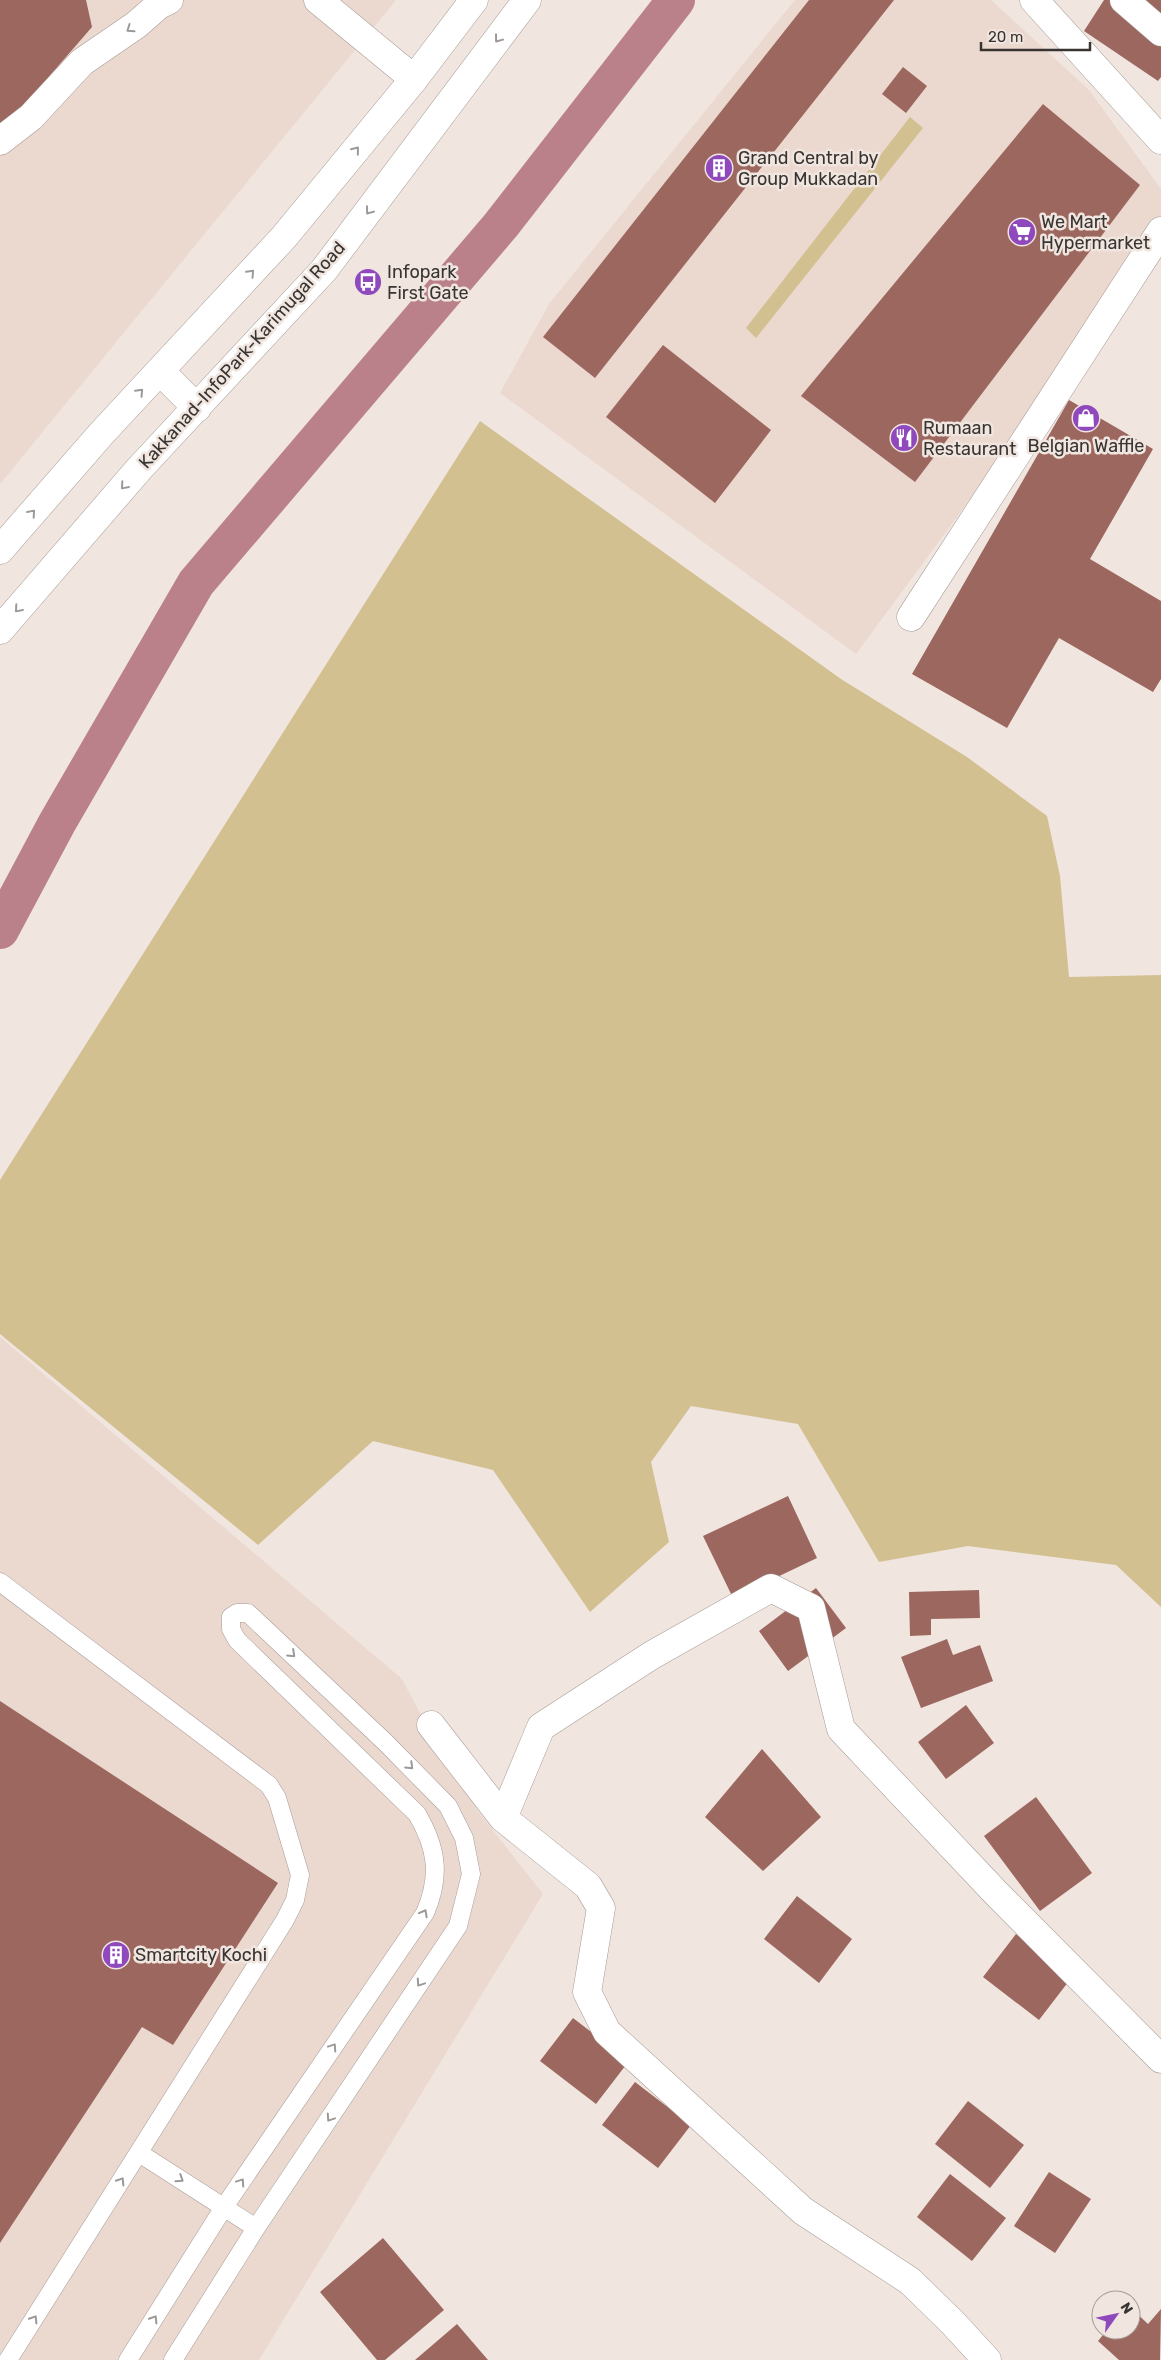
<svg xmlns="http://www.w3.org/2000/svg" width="1161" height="2360" font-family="Rubik,sans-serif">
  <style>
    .built { fill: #ebd8cf }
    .green { fill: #d3c091 }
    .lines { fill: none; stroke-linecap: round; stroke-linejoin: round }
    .canal { stroke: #ba818a; stroke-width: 38 }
    .building { fill: #9c675e }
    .service-casing { stroke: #a79c97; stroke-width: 19 }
    .minor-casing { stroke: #a79c97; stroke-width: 29 }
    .secondary-casing { stroke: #a79c97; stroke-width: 29 }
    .service { stroke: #fff; stroke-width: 18 }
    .minor { stroke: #fff; stroke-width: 28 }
    .secondary { stroke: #fff; stroke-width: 28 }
    .oneway { stroke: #9c9a98 }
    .labels { text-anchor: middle; stroke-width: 5; stroke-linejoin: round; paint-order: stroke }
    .poi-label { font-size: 18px; fill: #383432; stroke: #f0e5df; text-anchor: start }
    .street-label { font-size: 18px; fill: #383432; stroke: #f0e5df }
  </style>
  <rect width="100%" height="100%" fill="#f0e5df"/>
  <!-- built -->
  <path class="built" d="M 0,0 L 396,0 L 0,484 Z
    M 795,0 L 991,0 L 1089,90 L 1161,189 L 1161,240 L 856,654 L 500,393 L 549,304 Z
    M 0,1337 L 402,1679 L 446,1762 L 466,1787 L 477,1810 L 543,1894 L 259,2360 L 0,2360 Z"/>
  <!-- green -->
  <path class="green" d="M 910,117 L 923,128 L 756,338 L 746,328 Z
    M 480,421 L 841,679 L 967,757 L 1047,816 L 1060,876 L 1069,977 L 1161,975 L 1161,1607 L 1116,1565 L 968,1546 L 879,1562 L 798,1424 L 691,1406 L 651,1462 L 669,1542 L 590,1612 L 493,1470 L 373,1441 L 258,1545 L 0,1334 L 0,1180 Z"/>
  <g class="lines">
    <!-- canal -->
    <path class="canal" d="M 0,930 L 57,823 L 196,583 L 501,225 L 676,0"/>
  </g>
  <!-- building -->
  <path class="building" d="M 0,0 L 86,0 L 92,27 L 0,133 Z
    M 809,0 L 894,0 L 595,378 L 543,337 Z
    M 1104,0 L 1161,0 L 1161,77 L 1158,81 L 1084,31 Z
    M 903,67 L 927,86 L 906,113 L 882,94 Z
    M 1043,104 L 1140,185 L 915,482 L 801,396 Z
    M 663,345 L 771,430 L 715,503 L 606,417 Z
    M 1069,400 L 1153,449 L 1090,559 L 1161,601 L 1161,679 L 1153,692 L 1059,638 L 1007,728 L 912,674 Z
    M 788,1496 L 817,1558 L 733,1598 L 703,1536 Z
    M 816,1588 L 846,1628 L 788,1671 L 759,1631 Z
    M 979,1590 L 980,1618 L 931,1619 L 931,1635 L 910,1636 L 909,1592 Z
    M 947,1639 L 953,1655 L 980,1645 L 993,1681 L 921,1708 L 901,1657 Z
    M 0,1701 L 278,1883 L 173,2045 L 142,2027 L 0,2243 Z
    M 966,1705 L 994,1743 L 946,1779 L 918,1742 Z
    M 762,1749 L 821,1817 L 763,1871 L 705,1817 Z
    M 1036,1797 L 1092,1873 L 1040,1911 L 984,1836 Z
    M 797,1896 L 852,1939 L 819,1983 L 764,1939 Z
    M 1016,1934 L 1072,1977 L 1039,2020 L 983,1977 Z
    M 573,2018 L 629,2061 L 596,2104 L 540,2061 Z
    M 635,2082 L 691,2125 L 658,2168 L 602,2125 Z
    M 968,2101 L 1024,2145 L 990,2188 L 935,2144 Z
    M 1049,2172 L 1091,2199 L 1055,2253 L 1014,2226 Z
    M 950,2174 L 1006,2218 L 972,2261 L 917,2217 Z
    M 383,2238 L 444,2310 L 385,2360 L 377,2360 L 320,2292 Z
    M 1131,2308 L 1148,2324 L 1161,2309 L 1160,2360 L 1119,2360 L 1098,2341 L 1107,2330 L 1131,2330 Z
    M 457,2324 L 488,2360 L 415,2360 Z"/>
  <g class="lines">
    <defs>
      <path id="service" d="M 0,1582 L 269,1785 L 277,1798 L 300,1875 L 295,1900 L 285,1920 L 8,2360
        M 139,2153 L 256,2228
        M 128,2360 L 224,2207 L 425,1913 C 441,1876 437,1848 417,1814 L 237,1640 L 231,1629 L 231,1617 L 237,1613 L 248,1613 L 385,1742 L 448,1806 L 464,1838 L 471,1874 L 458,1926 L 256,2228 L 173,2360"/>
      <path id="minor" d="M 318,0 L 414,79
        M 1124,0 L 1161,32
        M 0,141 L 31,117 L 82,62 L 136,25 L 159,5 L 169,0
        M 911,617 L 1161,231
        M 431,1725 L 503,1818 L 588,1886 L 601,1908 L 587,1992 L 607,2032 L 803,2211 L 910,2281 L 953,2323 L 987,2360
        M 503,1818 L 541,1727 L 652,1655 L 771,1588 L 811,1608 L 841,1729 L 996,1893 L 1161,2059"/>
      <path id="secondary" d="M 1034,0 L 1161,140
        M 160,371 L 197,408
        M 0,550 L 101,434 L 284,237 L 414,79 L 474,0
        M 0,630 L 139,469 L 324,270 L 527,0"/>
    </defs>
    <!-- service casing -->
    <use href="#service" class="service-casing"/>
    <!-- minor casing -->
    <use href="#minor" class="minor-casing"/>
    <!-- secondary casing -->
    <use href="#secondary" class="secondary-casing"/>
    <!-- service -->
    <use href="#service" class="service"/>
    <!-- minor -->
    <use href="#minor" class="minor"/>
    <!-- secondary -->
    <use href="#secondary" class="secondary"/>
  </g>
  <!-- one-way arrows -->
  <defs><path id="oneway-chevron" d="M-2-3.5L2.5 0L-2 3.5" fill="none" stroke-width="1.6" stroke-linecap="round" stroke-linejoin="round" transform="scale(1.25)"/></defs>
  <g class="oneway">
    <use href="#oneway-chevron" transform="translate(130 29) rotate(145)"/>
    <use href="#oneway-chevron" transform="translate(498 39) rotate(127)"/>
    <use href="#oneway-chevron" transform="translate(356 150) rotate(-51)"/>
    <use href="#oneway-chevron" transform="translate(369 211) rotate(127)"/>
    <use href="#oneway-chevron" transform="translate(251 273) rotate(-47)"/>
    <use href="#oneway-chevron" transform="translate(140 392) rotate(-47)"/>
    <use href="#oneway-chevron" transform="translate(124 486) rotate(131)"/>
    <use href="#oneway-chevron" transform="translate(32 513) rotate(-49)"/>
    <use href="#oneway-chevron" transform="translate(18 609) rotate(131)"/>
    <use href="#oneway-chevron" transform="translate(292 1654) rotate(43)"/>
    <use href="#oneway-chevron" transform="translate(410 1766) rotate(44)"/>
    <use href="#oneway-chevron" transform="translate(424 1913) rotate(-61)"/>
    <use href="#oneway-chevron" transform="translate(420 1983) rotate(124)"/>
    <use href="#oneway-chevron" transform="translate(333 2047) rotate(-56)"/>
    <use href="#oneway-chevron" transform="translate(330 2118) rotate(124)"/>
    <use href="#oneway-chevron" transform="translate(180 2179) rotate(33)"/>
    <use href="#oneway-chevron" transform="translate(121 2181) rotate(-58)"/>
    <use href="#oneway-chevron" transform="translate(241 2182) rotate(-56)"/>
    <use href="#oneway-chevron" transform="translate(34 2319) rotate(-58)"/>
    <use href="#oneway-chevron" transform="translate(154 2319) rotate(-58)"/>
  </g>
  <!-- icons -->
  <defs>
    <symbol id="building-disc" viewBox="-11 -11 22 22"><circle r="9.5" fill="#8f49bd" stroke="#f0e5df"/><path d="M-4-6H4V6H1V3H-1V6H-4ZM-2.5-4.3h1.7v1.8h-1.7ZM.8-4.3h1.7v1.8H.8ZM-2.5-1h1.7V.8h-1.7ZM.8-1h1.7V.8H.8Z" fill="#fff"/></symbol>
    <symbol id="supermarket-disc" viewBox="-11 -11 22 22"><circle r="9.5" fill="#8f49bd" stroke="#f0e5df"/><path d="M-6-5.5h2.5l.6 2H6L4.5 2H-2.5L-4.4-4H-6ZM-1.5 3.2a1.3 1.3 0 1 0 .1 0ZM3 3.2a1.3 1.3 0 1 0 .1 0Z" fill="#fff"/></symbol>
    <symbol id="bus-disc" viewBox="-11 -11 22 22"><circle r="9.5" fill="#8f49bd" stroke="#f0e5df"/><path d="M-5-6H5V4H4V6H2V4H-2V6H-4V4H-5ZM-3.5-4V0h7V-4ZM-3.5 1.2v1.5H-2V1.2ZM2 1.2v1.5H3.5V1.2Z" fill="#fff"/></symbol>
    <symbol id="shop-disc" viewBox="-11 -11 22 22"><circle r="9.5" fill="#8f49bd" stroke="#f0e5df"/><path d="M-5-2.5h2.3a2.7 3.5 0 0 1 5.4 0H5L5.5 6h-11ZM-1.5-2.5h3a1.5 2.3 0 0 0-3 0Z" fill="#fff"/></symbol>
    <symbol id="restaurant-disc" viewBox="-11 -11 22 22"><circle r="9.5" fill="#8f49bd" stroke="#f0e5df"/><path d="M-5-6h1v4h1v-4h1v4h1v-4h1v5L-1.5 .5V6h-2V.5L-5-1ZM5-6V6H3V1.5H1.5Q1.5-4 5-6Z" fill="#fff"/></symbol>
  </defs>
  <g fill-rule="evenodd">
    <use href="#building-disc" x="703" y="152" width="32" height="32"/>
    <use href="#supermarket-disc" x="1006" y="216" width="32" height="32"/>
    <use href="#bus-disc" x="352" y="266" width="32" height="32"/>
    <use href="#shop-disc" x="1070" y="402" width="32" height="32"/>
    <use href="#restaurant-disc" x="888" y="422" width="32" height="32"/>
    <use href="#building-disc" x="100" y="1939" width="32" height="32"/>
  </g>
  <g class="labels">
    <!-- poi labels -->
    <g class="poi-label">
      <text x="738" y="164">Grand Central by<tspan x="738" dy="21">Group Mukkadan</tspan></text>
      <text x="1041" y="228">We Mart<tspan x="1041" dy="21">Hypermarket</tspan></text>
      <text x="387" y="278">Infopark<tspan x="387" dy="21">First Gate</tspan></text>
      <text x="923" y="434">Rumaan<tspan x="923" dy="21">Restaurant</tspan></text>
      <text x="1086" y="452" text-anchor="middle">Belgian Waffle</text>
      <text x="135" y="1961">Smartcity Kochi</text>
    </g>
    <!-- street labels -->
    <g class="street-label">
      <text transform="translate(242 355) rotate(-48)" y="6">Kakkanad-InfoPark-Karimugal Road</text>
    </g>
  </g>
  <!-- north arrow -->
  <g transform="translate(1116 2315) rotate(57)"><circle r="24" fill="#f0e5df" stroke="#a69e9a"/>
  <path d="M0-4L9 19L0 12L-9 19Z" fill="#8f49bd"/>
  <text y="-8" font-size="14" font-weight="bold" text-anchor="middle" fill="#383432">N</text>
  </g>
  <!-- scale -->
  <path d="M981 42v8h109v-8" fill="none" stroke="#383432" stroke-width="2.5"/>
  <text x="988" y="42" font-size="15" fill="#383432" stroke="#f0e5df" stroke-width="4" paint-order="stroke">20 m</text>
</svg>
